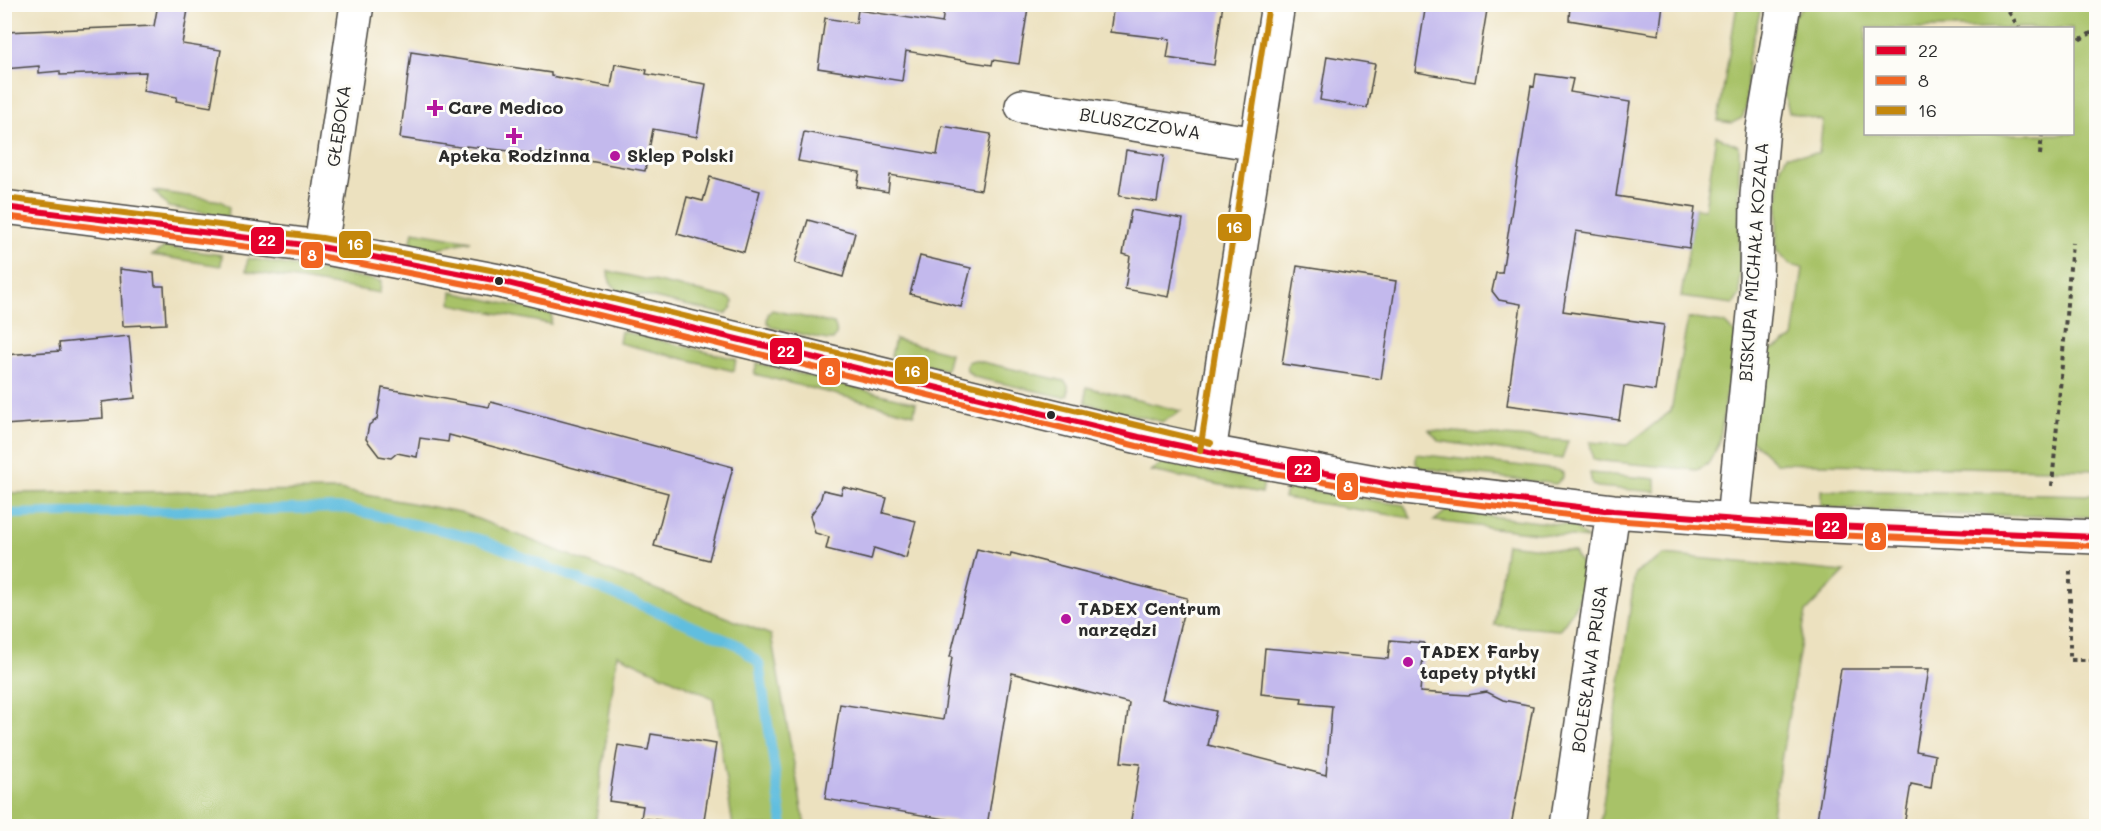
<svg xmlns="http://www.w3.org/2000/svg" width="2101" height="831" font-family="Mali,sans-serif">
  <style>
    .green { fill: #a8c268; stroke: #6a764a; stroke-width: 1.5; fill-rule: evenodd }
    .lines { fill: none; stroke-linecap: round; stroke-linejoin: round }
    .stream { stroke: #61bedf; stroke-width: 10 }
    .building { fill: #c3b9ed }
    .minor-casing { stroke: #484641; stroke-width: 36 }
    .path { stroke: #484641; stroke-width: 4; stroke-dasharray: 4.5 4.5; stroke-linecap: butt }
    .minor { stroke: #fff; stroke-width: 33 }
    .bus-1-casing { stroke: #fdfcf7; stroke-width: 10 }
    .bus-2-casing { stroke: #fdfcf7; stroke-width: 10 }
    .bus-3-casing { stroke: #fdfcf7; stroke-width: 10 }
    .bus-1 { stroke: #e4002b; stroke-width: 6 }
    .bus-2 { stroke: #f26522; stroke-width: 6 }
    .bus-3 { stroke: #c4870b; stroke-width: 6 }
    .poi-dot { fill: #b5179e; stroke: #fdfcf7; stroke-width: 2 }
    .bus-dot { fill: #2b2b2b; stroke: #fdfcf7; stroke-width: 2 }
    .labels { text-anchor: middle; stroke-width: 6; stroke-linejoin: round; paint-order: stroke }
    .poi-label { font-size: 18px; font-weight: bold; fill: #2b2b2b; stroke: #fdfcf7; text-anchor: start }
    .street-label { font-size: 18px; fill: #2b2b2b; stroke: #fdfcf7 }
    .line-badge { stroke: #fdfcf7; stroke-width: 2 }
    .badge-label { font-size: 16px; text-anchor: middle; font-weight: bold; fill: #fff }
  </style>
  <rect width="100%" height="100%" fill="#fdfcf7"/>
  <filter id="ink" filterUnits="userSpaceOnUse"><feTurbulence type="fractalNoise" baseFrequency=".0167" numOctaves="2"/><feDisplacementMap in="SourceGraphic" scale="12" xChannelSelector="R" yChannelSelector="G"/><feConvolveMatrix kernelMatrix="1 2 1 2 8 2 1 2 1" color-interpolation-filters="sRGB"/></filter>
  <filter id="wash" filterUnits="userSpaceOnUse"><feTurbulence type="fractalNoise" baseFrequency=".008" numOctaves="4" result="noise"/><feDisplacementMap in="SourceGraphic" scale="24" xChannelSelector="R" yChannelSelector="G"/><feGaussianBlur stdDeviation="1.35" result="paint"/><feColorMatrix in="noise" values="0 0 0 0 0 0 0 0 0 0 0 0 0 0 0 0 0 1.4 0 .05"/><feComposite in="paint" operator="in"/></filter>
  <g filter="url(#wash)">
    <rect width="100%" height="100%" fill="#ece1bf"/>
    <!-- green -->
    <path class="green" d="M 1808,4 L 2096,5 L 2096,470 L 1776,463 L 1749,438 L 1760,355 L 1793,339 L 1803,268 L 1790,265 L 1776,250 L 1780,169 L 1787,155 L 1819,153 L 1823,121 L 1789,112 L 1784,94 L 1793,17 L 1804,5 ZM 1866,28 L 2072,28 L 2072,134 L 1866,134 Z
      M 1737,5 L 1762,5 L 1748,58 L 1746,108 L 1742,118 L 1732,123 L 1718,121 Z
      M 1716,136 L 1739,146 L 1740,295 L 1733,304 L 1681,297 L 1695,208 L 1705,209 Z
      M 154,191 L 221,201 L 229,207 L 228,217 L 168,207 Z
      M 413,231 L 471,241 L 434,249 L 413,246 L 411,242 Z
      M 165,247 L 222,255 L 221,266 L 152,255 Z
      M 248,258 L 381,281 L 380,293 L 246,271 Z
      M 608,271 L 729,298 L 733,301 L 732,307 L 726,314 L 720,313 L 618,290 C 611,284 608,280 608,271 Z
      M 452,292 L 552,314 L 551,324 L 451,304 Z
      M 772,310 L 834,324 C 837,331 838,334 833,340 L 827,340 L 771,327 L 767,321 L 768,314 Z
      M 1688,318 L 1724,323 L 1736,334 L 1719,444 L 1708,464 L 1697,470 L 1593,460 L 1590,442 L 1627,445 L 1671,411 Z
      M 621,331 L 736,359 L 734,371 L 619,343 Z
      M 895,339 L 950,353 L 946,370 L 891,356 Z
      M 974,360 L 1064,381 L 1068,385 L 1068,395 L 1063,397 L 974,377 L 968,372 L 966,367 L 968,362 Z
      M 757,363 L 916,403 L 914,414 L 754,374 Z
      M 1086,387 L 1181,411 L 1163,422 L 1086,403 Z
      M 1429,430 L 1568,441 L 1562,459 L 1439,441 Z
      M 1416,454 L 1558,470 L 1563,473 L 1563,477 L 1556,484 L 1422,468 L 1416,464 Z
      M 1163,463 L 1264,481 L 1262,493 L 1151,471 Z
      M 1590,473 L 1656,479 L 1656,492 L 1598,487 L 1592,485 Z
      M 1287,487 L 1404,505 L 1411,518 L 1284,498 Z
      M 339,490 L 460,512 L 771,635 L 805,826 L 733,826 L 713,698 L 617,654 L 595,826 L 5,826 L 5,493 Z
      M 1821,490 L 2096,495 L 2096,517 L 1928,514 L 1821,507 Z
      M 1446,511 L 1573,526 L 1588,539 L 1434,521 Z
      M 1506,544 L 1574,552 C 1576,557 1582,563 1583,569 C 1589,590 1571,615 1559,630 L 1494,625 Z
      M 1664,555 L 1845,572 L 1806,612 L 1770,826 L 1600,826 L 1635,573 Z"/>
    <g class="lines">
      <!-- stream -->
      <path class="stream" d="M 4,514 L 343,508 L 479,539 L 736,644 L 759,663 L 783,826"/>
    </g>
    <g id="blocks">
      <!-- building -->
      <path class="building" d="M 158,4 L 189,4 L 182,44 L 221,50 L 211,107 L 176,101 L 177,97 L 143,91 L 146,72 L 60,75 L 60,71 L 39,73 L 39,66 L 4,69 L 4,32 L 154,26 Z
        M 945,4 L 1003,4 L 1028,8 L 1019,64 L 993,60 L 992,65 L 979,63 L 906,51 L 902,81 L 818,68 L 825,18 L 856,23 L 858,10 L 942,23 Z
        M 1114,4 L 1223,4 L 1214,65 L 1167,58 L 1170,39 L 1110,32 Z
        M 1426,4 L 1488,4 L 1475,82 L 1415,72 Z
        M 1570,4 L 1663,4 L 1659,35 L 1569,20 Z
        M 411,52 L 551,73 L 551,76 L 611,87 L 615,64 L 647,70 L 646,74 L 706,84 L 697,137 L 653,129 L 645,171 L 538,152 L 538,154 L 466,146 L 466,148 L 400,138 Z
        M 1327,56 L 1375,64 L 1367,108 L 1320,100 Z
        M 1536,74 L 1573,79 L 1570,92 L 1630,102 L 1616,196 L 1695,208 L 1689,248 L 1576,231 L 1563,311 L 1664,325 L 1655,391 L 1624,386 L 1619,420 L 1507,405 L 1521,304 L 1499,300 L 1492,291 L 1496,273 L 1502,273 L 1531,86 L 1534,87 Z
        M 942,126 L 991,134 L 981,190 L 890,175 L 888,192 L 857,187 L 860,172 L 798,161 L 804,132 L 937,155 Z
        M 1126,150 L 1164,156 L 1157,202 L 1119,196 Z
        M 710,177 L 760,191 L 744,252 L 677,234 L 687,197 L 703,201 Z
        M 1131,210 L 1183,219 L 1169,297 L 1125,289 L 1130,256 L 1123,254 Z
        M 808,220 L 855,233 L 843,277 L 795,263 Z
        M 920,256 L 971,268 L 961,307 L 910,294 Z
        M 1297,266 L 1396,281 L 1381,379 L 1282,364 Z
        M 120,269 L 154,273 L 155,286 L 164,286 L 166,324 L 123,326 Z
        M 129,336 L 135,398 L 102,402 L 103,418 L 4,425 L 4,355 L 60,351 L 59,343 Z
        M 382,388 L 489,407 L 491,402 L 733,467 L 709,560 L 654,546 L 668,493 L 449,435 L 448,442 L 420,438 L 417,457 L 397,453 L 391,458 L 379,456 L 366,439 L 369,425 L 377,419 Z
        M 843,487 L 887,498 L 883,513 L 916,521 L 906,558 L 874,548 L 871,560 L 826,549 L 829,537 L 815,533 L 810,516 L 820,502 L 823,490 L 841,494 Z
        M 977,549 L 1010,557 L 1011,553 L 1187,598 L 1162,699 L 1216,711 L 1208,745 L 1326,775 L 1332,706 L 1301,703 L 1302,698 L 1261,694 L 1265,648 L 1388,659 L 1390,640 L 1424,643 L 1420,692 L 1468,695 L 1487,692 L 1503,700 L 1533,706 L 1511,826 L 1130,826 L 1140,764 L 1121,762 L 1129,703 L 1012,673 L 987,826 L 825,799 L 840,704 L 943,720 L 952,657 L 950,657 Z
        M 1841,669 L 1929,669 L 1916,751 L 1935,755 L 1931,788 L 1911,784 L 1904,826 L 1816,826 Z
        M 651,734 L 716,744 L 703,826 L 641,818 L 643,806 L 609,801 L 618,745 L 648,750 Z"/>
    </g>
  </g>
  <g filter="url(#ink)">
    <use href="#blocks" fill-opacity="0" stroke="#484641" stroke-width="1.5"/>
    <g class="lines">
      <defs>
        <path id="minor" d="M 1022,106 L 1257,144
          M 4,207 L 321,247 L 499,281 L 1139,437 L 1209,452 L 1397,486 L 1613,511 L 1808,525 L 2096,537
          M 321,247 L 357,4
          M 1209,452 L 1278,4
          M 1733,520 L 1756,294 L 1757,195 L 1763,128 L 1784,4
          M 1567,826 L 1613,511"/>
      </defs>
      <!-- minor casing -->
      <use href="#minor" class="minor-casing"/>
      <!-- path -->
      <path class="path" d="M 2004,4 L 2019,28
        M 2072,44 L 2096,30
        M 2040,155 L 2042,134
        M 2052,486 L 2072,243
        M 2070,571 L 2070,660 L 2096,660"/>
      <!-- minor -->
      <use href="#minor" class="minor"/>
      <defs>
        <path id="bus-1" d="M 4,207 L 321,247 L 499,281 L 1139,437 L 1209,452 L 1397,486 L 1613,511 L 1808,525 L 2096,537"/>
        <path id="bus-2" d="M 4,216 L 320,256 L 497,290 L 1137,446 L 1207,461 L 1395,495 L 1612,520 L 1808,534 L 2096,546"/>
        <path id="bus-3" d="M 5,198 L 322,238 L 501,272 L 1211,443
          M 1200,451 L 1269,4"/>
      </defs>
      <!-- bus-1 casing -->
      <use href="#bus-1" class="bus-1-casing"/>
      <!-- bus-2 casing -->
      <use href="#bus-2" class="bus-2-casing"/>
      <!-- bus-3 casing -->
      <use href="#bus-3" class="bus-3-casing"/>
      <!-- bus-1 -->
      <use href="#bus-1" class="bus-1"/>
      <!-- bus-2 -->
      <use href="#bus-2" class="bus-2"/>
      <!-- bus-3 -->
      <use href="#bus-3" class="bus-3"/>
    </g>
  </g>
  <!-- markers -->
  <g class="poi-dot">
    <path d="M432 99h6v6h6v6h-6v6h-6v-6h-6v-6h6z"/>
    <path d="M511 127h6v6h6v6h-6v6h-6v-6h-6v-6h6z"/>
    <circle cx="615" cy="156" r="6"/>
    <circle cx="1066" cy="619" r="6"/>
    <circle cx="1408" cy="662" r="6"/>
  </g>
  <g class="bus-dot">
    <circle cx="499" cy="281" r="5"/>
    <circle cx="1051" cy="415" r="5"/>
  </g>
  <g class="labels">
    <!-- poi labels -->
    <g class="poi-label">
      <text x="448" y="114">Care Medico</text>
      <text x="514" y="162" text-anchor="middle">Apteka Rodzinna</text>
      <text x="627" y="162">Sklep Polski</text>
      <text x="1078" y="615">TADEX Centrum<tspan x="1078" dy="21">narzędzi</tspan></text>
      <text x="1420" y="658">TADEX Farby<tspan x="1420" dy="21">tapety płytki</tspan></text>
    </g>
    <!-- street labels -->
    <g class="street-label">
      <text transform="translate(1140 124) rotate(9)" y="6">BLUSZCZOWA</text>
      <text transform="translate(339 126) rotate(-82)" y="6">GŁĘBOKA</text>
      <text transform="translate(1754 262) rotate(-86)" y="6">BISKUPA MICHAŁA KOZALA</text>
      <text transform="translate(1590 669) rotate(-82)" y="6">BOLESŁAWA PRUSA</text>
    </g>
  </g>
  <g class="line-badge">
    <rect x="1217" y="213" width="35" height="29" rx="6" fill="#c4870b"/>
    <rect x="250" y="226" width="35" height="29" rx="6" fill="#e4002b"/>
    <rect x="338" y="230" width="34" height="29" rx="6" fill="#c4870b"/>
    <rect x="300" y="241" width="24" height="28" rx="6" fill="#f26522"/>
    <rect x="769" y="337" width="34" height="28" rx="6" fill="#e4002b"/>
    <rect x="894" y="356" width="35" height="29" rx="6" fill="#c4870b"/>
    <rect x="818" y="357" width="23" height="29" rx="6" fill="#f26522"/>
    <rect x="1286" y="455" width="35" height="28" rx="6" fill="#e4002b"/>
    <rect x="1336" y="472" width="23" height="29" rx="6" fill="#f26522"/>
    <rect x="1814" y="512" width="34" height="28" rx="6" fill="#e4002b"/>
    <rect x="1864" y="522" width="23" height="29" rx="6" fill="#f26522"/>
  </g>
  <g class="badge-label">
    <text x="1234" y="233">16</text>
    <text x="267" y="246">22</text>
    <text x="355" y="250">16</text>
    <text x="312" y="261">8</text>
    <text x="786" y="357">22</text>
    <text x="912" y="377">16</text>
    <text x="830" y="377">8</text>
    <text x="1303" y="475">22</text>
    <text x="1348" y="492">8</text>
    <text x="1831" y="532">22</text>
    <text x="1876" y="543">8</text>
  </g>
  <!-- margin -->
  <rect width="2101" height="831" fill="none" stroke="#fdfcf7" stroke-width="24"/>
  <!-- legend -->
  <rect x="1864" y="27" width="210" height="108" fill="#fdfcf7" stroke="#a9a8a5" stroke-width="1.5"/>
  <rect x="1876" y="46" width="30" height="9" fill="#e4002b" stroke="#a9a8a5" stroke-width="1.5"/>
  <text x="1918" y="57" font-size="18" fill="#2b2b2b">22</text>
  <rect x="1876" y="76" width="30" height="9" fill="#f26522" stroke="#a9a8a5" stroke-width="1.5"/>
  <text x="1918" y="87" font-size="18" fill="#2b2b2b">8</text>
  <rect x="1876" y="106" width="30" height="9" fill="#c4870b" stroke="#a9a8a5" stroke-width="1.5"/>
  <text x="1918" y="117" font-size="18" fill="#2b2b2b">16</text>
</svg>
